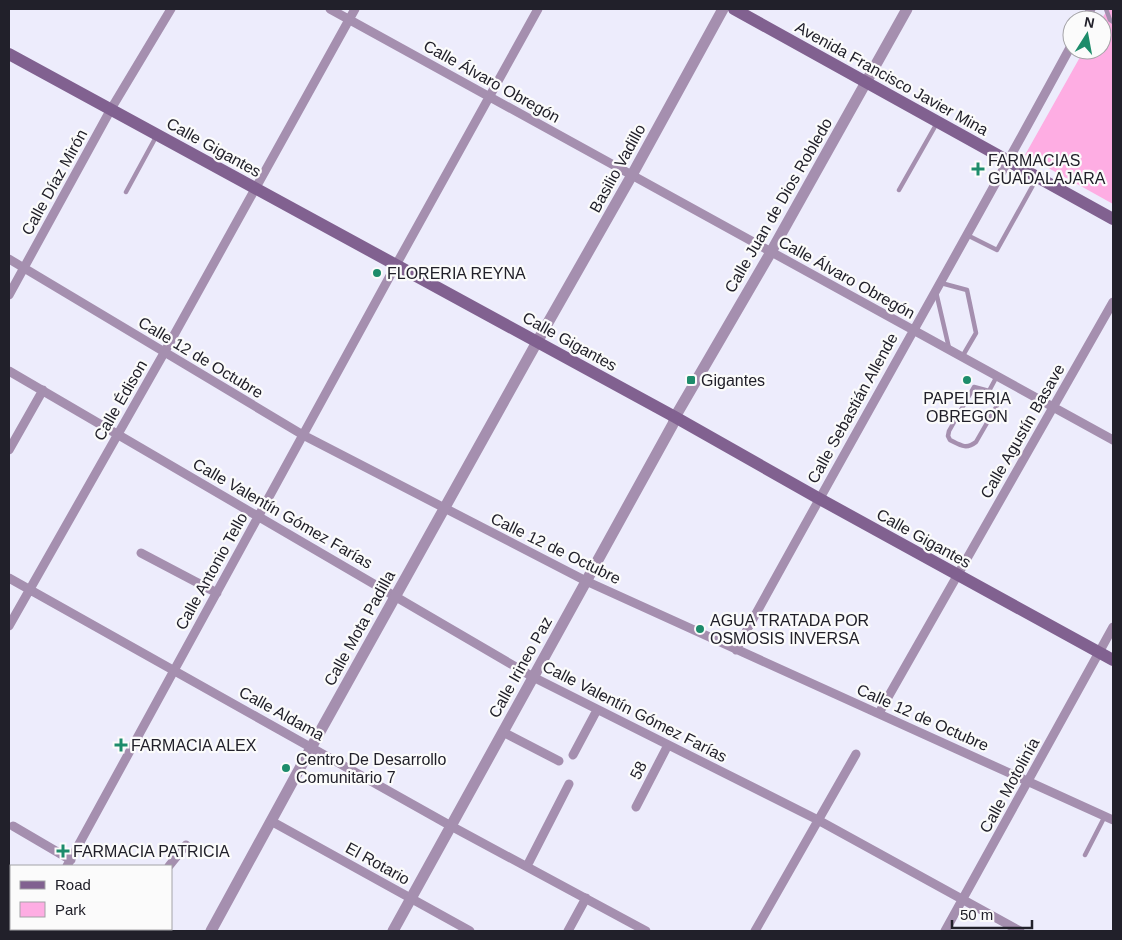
<svg xmlns="http://www.w3.org/2000/svg" width="1122" height="940" font-family="Arial,sans-serif">
  <style>
    .green { fill: #feade3 }
    .lines { fill: none; stroke-linecap: round; stroke-linejoin: round }
    .service { stroke: #a58faf; stroke-width: 4.5 }
    .minor { stroke: #a58faf; stroke-width: 9 }
    .tertiary { stroke: #a58faf; stroke-width: 11 }
    .secondary { stroke: #816190; stroke-width: 12 }
    .poi-dot { fill: #1d8c6b; stroke: #fbfbfb; stroke-width: 2 }
    .labels { text-anchor: middle; stroke-width: 4.5; stroke-linejoin: round; paint-order: stroke }
    .street-label { font-size: 16px; fill: #21202a; stroke: #fbfbfb }
    .poi-label { font-size: 16px; fill: #21202a; stroke: #fbfbfb; text-anchor: start }
  </style>
  <rect width="100%" height="100%" fill="#edecfc"/>
  <!-- green -->
  <path class="green" d="M 1108,9 L 1113,10 L 1113,204 L 1025,155 L 1084,50 L 1102,50 L 1101,20 Z"/>
  <g class="lines">
    <!-- service -->
    <path class="service" d="M 1106,9 L 1110,20 L 1113,22
      M 899,190 L 937,123
      M 126,192 L 157,135
      M 967,235 L 997,250 L 1037,178
      M 941,283 L 967,290 L 976,333 L 962,357
      M 936,292 L 949,348
      M 974,387 L 989,391 L 999,402 L 976,442 C 966,450 960,445 950,440 L 948,436 L 949,431 Z
      M 989,391 L 997,376
      M 1085,855 L 1105,816"/>
    <!-- minor -->
    <path class="minor" d="M 330,9 L 1113,440
      M 1085,20 L 1091,9
      M 9,259 L 303,435 L 586,581 L 1113,820
      M 9,295 L 111,109 L 171,9
      M 9,371 L 533,677 L 818,820 L 1020,931
      M 9,450 L 43,390
      M 141,553 L 217,593
      M 9,578 L 451,826 L 646,931
      M 9,626 L 164,353 L 355,9
      M 736,650 C 847,447 962,247 1072,44
      M 879,713 L 1113,302
      M 503,732 L 559,761
      M 573,755 L 597,710
      M 636,807 L 668,745
      M 271,821 L 470,931
      M 13,826 L 71,860
      M 67,866 L 396,265 L 538,9
      M 169,866 L 186,845
      M 527,866 L 569,784
      M 32,931 L 33,929
      M 568,931 L 586,898
      M 755,931 L 856,754
      M 945,931 L 1113,627"/>
    <!-- tertiary -->
    <path class="tertiary" d="M 211,931 L 312,746 L 537,342 L 632,175 L 723,9
      M 393,931 L 673,424 L 675,417 L 771,252 L 907,9"/>
    <!-- secondary -->
    <path class="secondary" d="M 734,9 L 1113,219
      M 9,54 L 675,417 L 818,498 L 1113,660"/>
  </g>
  <!-- markers -->
  <g class="poi-dot">
    <path d="M975.5 161.5h5v5h5v5h-5v5h-5v-5h-5v-5h5z"/>
    <circle cx="377" cy="273" r="5"/>
    <rect x="686" y="375" width="10" height="10" rx="2.5"/>
    <circle cx="967" cy="380" r="5"/>
    <circle cx="700" cy="629" r="5"/>
    <path d="M118.5 737.5h5v5h5v5h-5v5h-5v-5h-5v-5h5z"/>
    <circle cx="286" cy="768" r="5"/>
    <path d="M60.5 843.5h5v5h5v5h-5v5h-5v-5h-5v-5h5z"/>
  </g>
  <g class="labels">
    <!-- street labels -->
    <g class="street-label">
      <text transform="translate(892 78) rotate(29)" y="6">Avenida Francisco Javier Mina</text>
      <text transform="translate(492 81) rotate(29)" y="6">Calle Álvaro Obregón</text>
      <text transform="translate(214 147) rotate(29)" y="6">Calle Gigantes</text>
      <text transform="translate(617 168) rotate(-61)" y="6">Basilio Vadillo</text>
      <text transform="translate(54 182) rotate(-61)" y="6">Calle Díaz Mirón</text>
      <text transform="translate(778 205) rotate(-60)" y="6">Calle Juan de Dios Robledo</text>
      <text transform="translate(847 277) rotate(29)" y="6">Calle Álvaro Obregón</text>
      <text transform="translate(570 341) rotate(29)" y="6">Calle Gigantes</text>
      <text transform="translate(201 357) rotate(31)" y="6">Calle 12 de Octubre</text>
      <text transform="translate(120 400) rotate(-60)" y="6">Calle Édison</text>
      <text transform="translate(852 408) rotate(-61)" y="6">Calle Sebastián Allende</text>
      <text transform="translate(1022 431) rotate(-60)" y="6">Calle Agustín Basave</text>
      <text transform="translate(283 513) rotate(30)" y="6">Calle Valentín Gómez Farías</text>
      <text transform="translate(924 538) rotate(29)" y="6">Calle Gigantes</text>
      <text transform="translate(556 548) rotate(26)" y="6">Calle 12 de Octubre</text>
      <text transform="translate(211 571) rotate(-61)" y="6">Calle Antonio Tello</text>
      <text transform="translate(359 628) rotate(-61)" y="6">Calle Mota Padilla</text>
      <text transform="translate(520 667) rotate(-61)" y="6">Calle Irineo Paz</text>
      <text transform="translate(635 711) rotate(27)" y="6">Calle Valentín Gómez Farías</text>
      <text transform="translate(282 713) rotate(29)" y="6">Calle Aldama</text>
      <text transform="translate(923 717) rotate(24)" y="6">Calle 12 de Octubre</text>
      <text transform="translate(638 770) rotate(-63)" y="6">58</text>
      <text transform="translate(1009 785) rotate(-61)" y="6">Calle Motolinía</text>
      <text transform="translate(378 863) rotate(29)" y="6">El Rotario</text>
    </g>
    <!-- poi labels -->
    <g class="poi-label">
      <text x="988" y="166">FARMACIAS<tspan x="988" dy="18">GUADALAJARA</tspan></text>
      <text x="387" y="279">FLORERIA REYNA</text>
      <text x="701" y="386">Gigantes</text>
      <text x="967" y="404" text-anchor="middle">PAPELERIA<tspan x="967" dy="18">OBREGON</tspan></text>
      <text x="710" y="626">AGUA TRATADA POR<tspan x="710" dy="18">OSMOSIS INVERSA</tspan></text>
      <text x="131" y="751">FARMACIA ALEX</text>
      <text x="296" y="765">Centro De Desarrollo<tspan x="296" dy="18">Comunitario 7</tspan></text>
      <text x="73" y="857">FARMACIA PATRICIA</text>
    </g>
  </g>
  <!-- border -->
  <rect width="1122" height="940" fill="none" stroke="#21202a" stroke-width="20"/>
  <!-- legend -->
  <rect x="10" y="865" width="162" height="65" fill="#fbfbfb" stroke="#a4a3a7"/>
  <rect x="20" y="881" width="25" height="8" fill="#816190" stroke="#a4a3a7"/>
  <text x="55" y="890" font-size="15" fill="#21202a">Road</text>
  <rect x="20" y="902" width="25" height="15" fill="#feade3" stroke="#a4a3a7"/>
  <text x="55" y="915" font-size="15" fill="#21202a">Park</text>
  <!-- north arrow -->
  <g transform="translate(1087 35) rotate(11)"><circle r="24" fill="#fbfbfb" stroke="#a4a3a7"/>
  <path d="M0-4L9 19L0 12L-9 19Z" fill="#1d8c6b"/>
  <text y="-8" font-size="14" font-weight="bold" text-anchor="middle" fill="#21202a">N</text>
  </g>
  <!-- scale -->
  <path d="M952 920v8h80v-8" fill="none" stroke="#21202a" stroke-width="2.5"/>
  <text x="960" y="920" font-size="15" fill="#21202a" stroke="#fbfbfb" stroke-width="4" paint-order="stroke">50 m</text>
</svg>
